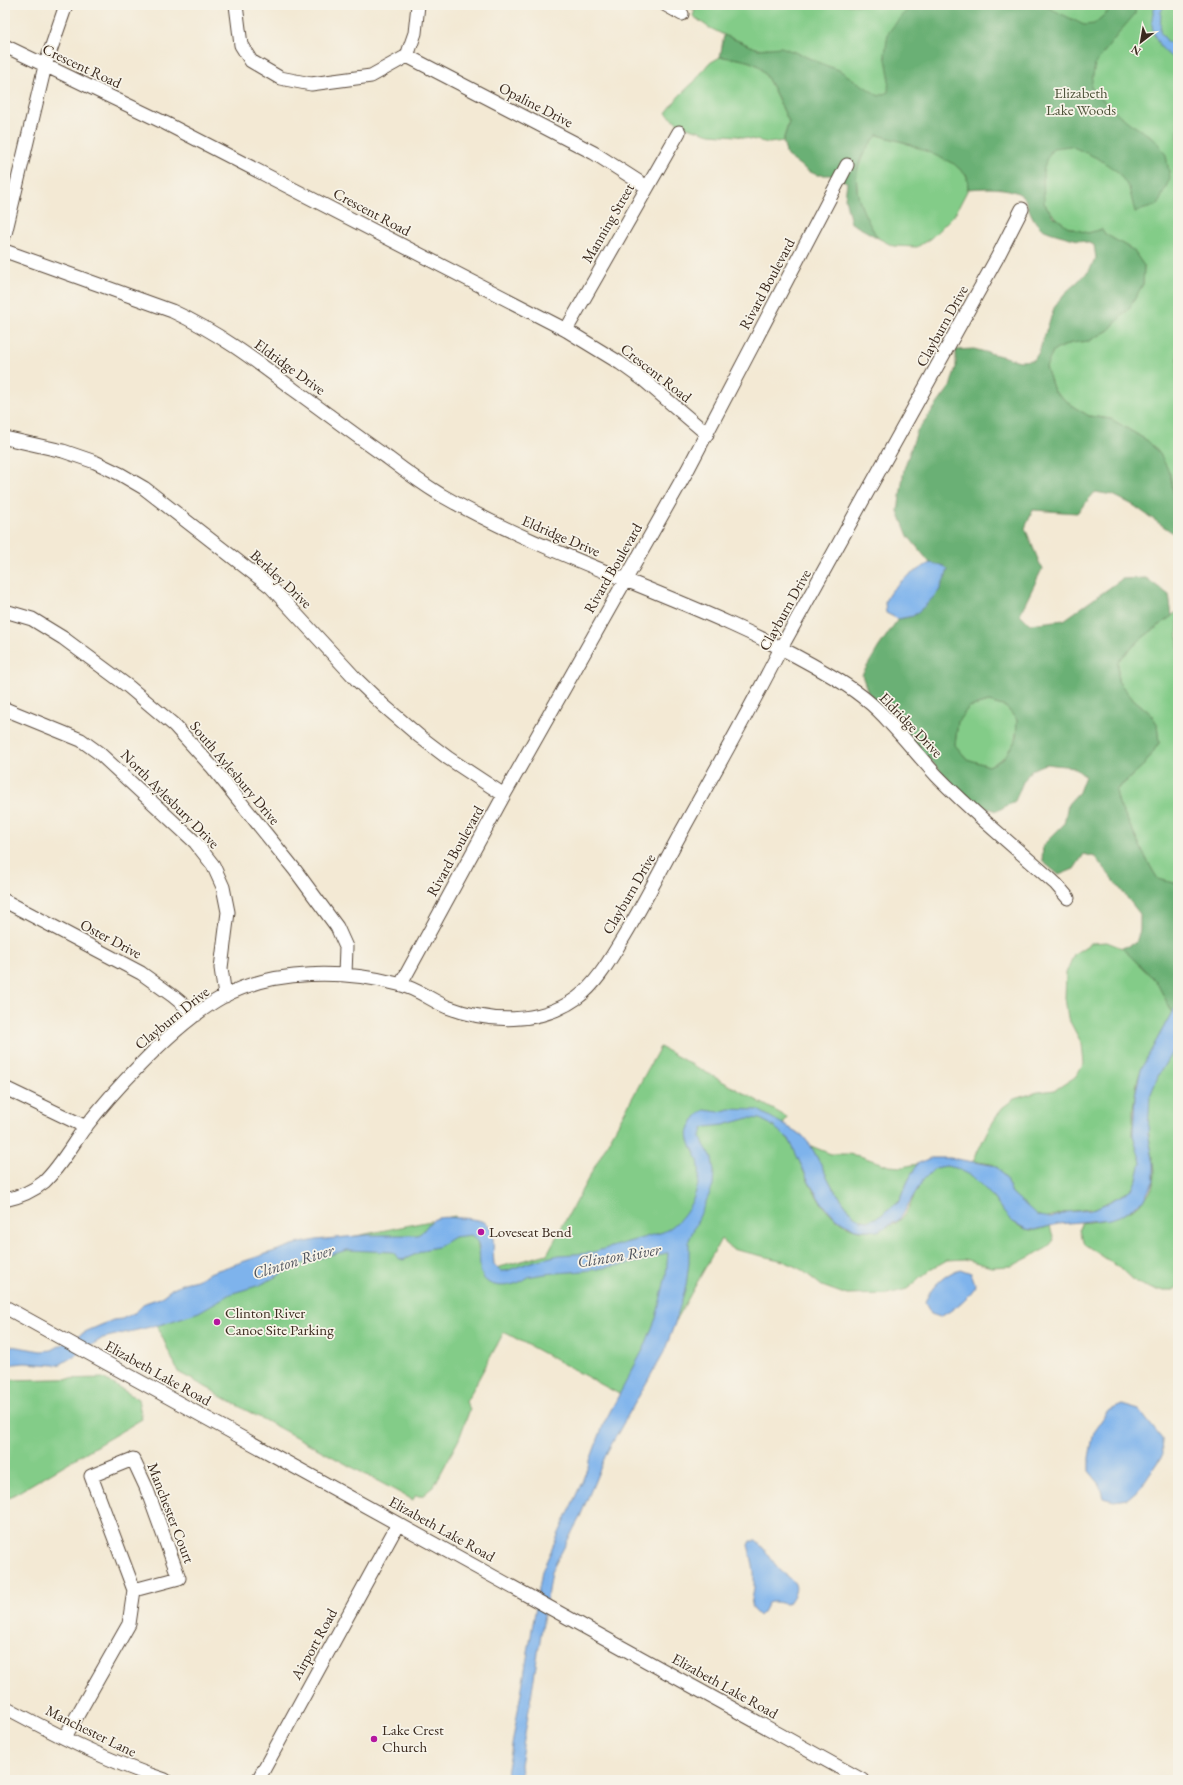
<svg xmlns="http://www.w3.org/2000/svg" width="1183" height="1785" font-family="'EB Garamond',serif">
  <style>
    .green { fill: #83cc88; stroke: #5f7b53 }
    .forest { fill: #6ab074; stroke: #526d49; fill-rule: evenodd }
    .water { fill: #7eb3ec; stroke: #5c6e85 }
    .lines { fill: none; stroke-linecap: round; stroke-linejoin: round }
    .minor-casing { stroke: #574739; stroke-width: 15 }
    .minor { stroke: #fff; stroke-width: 13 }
    .poi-dot { fill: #b5179e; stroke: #f7f3e8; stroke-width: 1.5 }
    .labels { text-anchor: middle; stroke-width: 3.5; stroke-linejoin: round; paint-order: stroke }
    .street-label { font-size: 15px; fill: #3b2a1e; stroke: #f7f3e8 }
    .park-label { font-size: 15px; fill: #4d5238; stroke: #f7f3e8 }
    .poi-label { font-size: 15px; fill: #3b2a1e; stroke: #f7f3e8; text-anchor: start }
    .water-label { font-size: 16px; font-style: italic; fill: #4f535c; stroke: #f7f3e8 }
  </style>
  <rect width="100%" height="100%" fill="#f7f3e8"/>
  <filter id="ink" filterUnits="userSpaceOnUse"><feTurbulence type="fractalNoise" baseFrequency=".025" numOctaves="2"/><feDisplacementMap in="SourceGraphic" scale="8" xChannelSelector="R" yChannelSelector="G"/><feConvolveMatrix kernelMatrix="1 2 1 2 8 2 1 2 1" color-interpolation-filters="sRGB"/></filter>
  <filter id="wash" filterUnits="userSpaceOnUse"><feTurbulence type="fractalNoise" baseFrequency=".012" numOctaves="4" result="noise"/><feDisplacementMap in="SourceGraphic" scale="16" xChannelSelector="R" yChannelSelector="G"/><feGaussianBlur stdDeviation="0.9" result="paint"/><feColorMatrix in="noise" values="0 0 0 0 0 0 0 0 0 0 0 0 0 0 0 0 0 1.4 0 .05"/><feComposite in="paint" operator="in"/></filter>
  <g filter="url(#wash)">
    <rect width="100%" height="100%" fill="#f3e9d4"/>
    <!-- green -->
    <path class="green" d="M 685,5 L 1178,5 L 1178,508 L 1160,454 L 1148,441 L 1111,419 L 1089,416 L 1074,407 L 1054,391 L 1046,367 L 1053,351 L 1071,343 L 1089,341 L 1109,330 L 1130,307 L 1143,284 L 1144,266 L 1133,250 L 1105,234 L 1102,229 C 1098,230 1092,233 1087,233 C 1068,231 1054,217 1044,203 L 768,48 L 758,49 L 724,35 L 708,27 L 693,16 L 695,10 Z
      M 720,57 C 733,58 745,59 757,65 C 767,71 783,111 789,122 L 783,141 L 769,143 L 737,136 L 710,134 L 680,125 L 666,113 L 679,96 L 695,81 L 708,64 Z
      M 878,135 C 903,142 931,149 953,163 C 958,166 962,172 967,176 L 968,189 L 955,214 L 931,238 L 917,247 L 893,246 L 878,238 L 867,221 L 858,199 L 856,173 L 866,147 Z
      M 1178,611 L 1178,884 L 1158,879 C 1147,862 1140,845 1131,827 C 1124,813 1118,807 1116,790 C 1134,776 1146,762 1159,743 L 1157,724 L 1151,714 L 1131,697 L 1118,681 L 1118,661 L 1142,638 Z
      M 989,702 L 1006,707 L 1017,720 C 1016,746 1013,754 989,766 L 967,759 L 955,745 L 958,721 L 969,707 Z
      M 1107,942 L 1122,948 L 1156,981 L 1172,1012 L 1141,1069 L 1137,1082 L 1133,1109 L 1133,1135 L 1141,1162 L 1137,1179 L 1132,1188 L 1124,1194 L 1096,1208 L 1067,1212 L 1044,1218 L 1033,1213 L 1012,1193 L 1006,1179 L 998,1168 L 991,1164 L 973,1161 L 988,1130 L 1002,1108 L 1014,1099 L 1038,1092 L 1055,1090 L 1075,1077 L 1084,1064 L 1082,1044 L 1068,1018 L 1065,998 L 1066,973 L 1074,954 L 1091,943 Z
      M 1178,1042 L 1178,1287 L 1174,1290 L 1155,1290 L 1137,1283 L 1123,1270 L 1084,1244 L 1080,1230 L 1081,1223 C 1111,1220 1153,1211 1155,1174 C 1155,1161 1150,1147 1149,1135 C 1147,1123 1147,1107 1150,1095 C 1154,1076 1168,1058 1178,1042 Z
      M 660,1047 L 787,1117 L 780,1131 C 794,1141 797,1157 804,1172 C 814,1195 830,1221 855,1229 C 863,1232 869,1230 876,1229 C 885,1227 894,1226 901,1219 C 915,1204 920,1165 946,1166 C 989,1168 998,1225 1030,1230 C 1036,1231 1044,1228 1050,1226 L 1054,1240 L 1047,1248 L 1012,1266 L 991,1267 L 965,1259 L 947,1260 L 931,1269 L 907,1289 L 888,1294 L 847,1295 L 822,1286 L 802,1270 L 784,1261 L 732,1249 L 721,1239 L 632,1401 L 504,1332 L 466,1402 L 470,1409 L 459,1439 L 434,1486 L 422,1496 L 415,1496 L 413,1500 L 216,1394 L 215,1392 L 178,1372 L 156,1323 L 272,1253 L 455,1216 L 467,1234 C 481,1235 476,1247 480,1256 C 482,1261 486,1265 489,1270 L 547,1254 Z
      M 811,1146 L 831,1154 L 848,1154 L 860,1156 L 889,1166 L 902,1167 L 917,1164 L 907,1183 L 900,1201 L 880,1216 L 868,1221 L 861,1220 L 854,1216 L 833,1188 Z
      M 103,1378 L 138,1399 L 142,1419 L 5,1500 L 5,1380 Z"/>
    <!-- forest -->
    <path class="forest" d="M 915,5 L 1043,5 L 1084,25 L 1094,24 L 1115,5 L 1136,5 L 1135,14 L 1122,29 L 1095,64 L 1091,87 L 1108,106 L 1131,124 L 1155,139 L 1166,155 L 1170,178 L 1158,205 L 1135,212 L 1129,188 L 1118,172 L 1099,159 L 1071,146 L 1053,148 L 1046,160 L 1043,172 L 1044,203 L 1053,216 L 1070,228 L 1088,233 L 1102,229 L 1105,234 L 1133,250 L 1144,266 L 1143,284 L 1130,307 L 1109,330 L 1089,341 L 1071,343 L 1053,351 L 1046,367 L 1054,391 L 1074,407 L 1089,416 L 1111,419 L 1148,441 L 1160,454 L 1170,473 L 1175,503 L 1178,508 L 1178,534 L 1173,533 L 1133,505 L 1113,495 L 1095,492 L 1077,513 L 1033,510 L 1025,528 L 1042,569 L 1020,614 L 1030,624 L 1064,620 L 1122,579 L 1146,578 L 1169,595 L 1172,616 L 1142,638 L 1118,661 L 1118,681 L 1131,697 L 1151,714 L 1157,724 L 1159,743 L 1145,764 L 1116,790 C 1118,807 1124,813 1131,827 C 1140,846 1147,862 1158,879 L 1178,884 L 1178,1005 L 1172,1012 L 1156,981 L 1122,948 L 1136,943 L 1140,930 L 1140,914 L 1095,857 L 1084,854 L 1074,869 L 1059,875 L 1042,861 L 1043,845 L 1064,824 L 1068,804 L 1079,792 L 1085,776 L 1073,767 L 1046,764 L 1031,770 L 1023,782 L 1015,801 L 997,811 L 979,805 L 956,788 L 868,693 L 862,675 L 878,648 L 898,619 L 913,616 L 939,591 L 948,570 L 944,566 L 930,563 L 908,536 L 898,511 L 904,469 L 917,431 L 950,387 L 956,367 L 956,350 L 974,349 L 1020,361 L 1034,360 L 1039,352 L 1054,308 L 1064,294 L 1089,271 L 1096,258 L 1094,245 C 1082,240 1049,234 1041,228 C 1033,221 1029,210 1026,201 C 1019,185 982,188 968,189 L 967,176 L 954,164 L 928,152 L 903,142 L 878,135 C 844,169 855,202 878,238 L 851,223 L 845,198 L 847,182 L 830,175 L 817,175 L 808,171 L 787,156 L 783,141 L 789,122 C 783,110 767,71 757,65 C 745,59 733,58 720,57 L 724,35 L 758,49 L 781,47 L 800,54 L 822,64 L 839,70 L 879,96 L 888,92 L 889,75 L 885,54 L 888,33 L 902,15 ZM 989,702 L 1006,707 L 1017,720 L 1016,740 L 1003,759 L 989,766 L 967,759 L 955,745 L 958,721 L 969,707 Z"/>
    <!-- water -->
    <path class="water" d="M 1156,5 L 1164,5 L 1161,12 L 1160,32 L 1168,42 L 1178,46 L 1178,61 C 1158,51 1145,27 1156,5 Z
      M 930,563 L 944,566 L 948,570 L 939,591 L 926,605 L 913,616 L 898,619 L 886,613 C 886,610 885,606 885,603 C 888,587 916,570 930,563 Z
      M 1178,1005 L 1178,1042 L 1159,1074 L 1150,1096 L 1148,1133 L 1154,1164 L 1154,1180 L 1144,1200 L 1122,1215 L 1111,1219 L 1058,1224 L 1035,1230 L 1026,1229 L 1013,1222 L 1005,1214 L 991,1195 L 972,1176 L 956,1168 L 946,1166 L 935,1168 L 923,1180 L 899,1220 L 878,1231 L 855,1229 L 835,1217 L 821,1202 L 809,1182 L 789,1139 L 770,1124 L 760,1119 L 749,1118 L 724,1125 L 707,1127 L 703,1129 L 701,1136 L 703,1143 L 712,1158 L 714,1171 L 713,1186 L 689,1240 L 689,1263 L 686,1286 L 675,1323 L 664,1352 L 607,1452 L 579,1519 L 551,1572 L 520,1765 L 522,1780 L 506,1780 L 542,1571 L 582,1482 L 604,1423 L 644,1348 L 656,1318 L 666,1275 L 668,1253 C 662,1253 654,1258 648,1260 C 629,1264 609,1267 591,1270 C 571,1273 552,1272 533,1276 C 528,1276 526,1279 522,1281 C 512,1286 499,1288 489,1283 C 471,1272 488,1245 471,1235 L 454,1237 L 438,1247 L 427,1249 L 403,1260 L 398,1258 L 393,1252 L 347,1250 L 303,1263 L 260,1285 L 230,1294 L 199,1312 L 163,1324 L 103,1338 L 61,1364 L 55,1365 L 25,1363 L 5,1365 L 5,1345 L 41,1351 L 52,1350 L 87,1331 L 113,1320 L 122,1319 L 136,1312 L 145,1303 L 160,1298 L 173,1288 L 184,1283 L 197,1280 L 209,1273 L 296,1244 L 316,1240 L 367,1235 L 417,1235 C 426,1232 426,1223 435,1219 C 443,1216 454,1218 462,1218 C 502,1220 491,1234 494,1264 L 500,1271 L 506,1271 L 531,1262 L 559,1255 L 590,1253 L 663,1232 C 685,1222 702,1190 699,1167 C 698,1149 679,1140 694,1120 C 697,1116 700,1112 705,1110 L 719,1112 L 729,1109 L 758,1110 L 802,1135 L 811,1146 L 833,1188 L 854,1216 L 861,1220 L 868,1221 L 880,1216 L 900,1201 L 907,1183 L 917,1164 L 930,1158 L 950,1158 L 991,1165 L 998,1168 L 1006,1179 L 1012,1193 L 1038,1216 L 1051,1218 L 1067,1212 L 1091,1210 L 1107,1203 L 1124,1194 L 1132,1188 L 1137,1179 L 1141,1162 L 1133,1135 L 1135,1095 L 1141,1069 L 1172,1012 Z
      M 960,1269 L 971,1273 L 976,1286 C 966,1300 955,1309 940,1317 L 931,1314 L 925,1303 C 930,1287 945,1274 960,1269 Z
      M 1122,1405 L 1139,1410 L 1162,1439 L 1163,1454 L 1140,1488 L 1127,1499 L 1114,1501 L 1103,1498 L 1099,1483 L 1089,1471 L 1089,1458 L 1094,1431 L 1108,1411 Z
      M 750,1541 L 756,1541 C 768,1551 771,1561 781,1571 C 785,1575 792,1578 795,1584 C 798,1591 792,1599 788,1604 C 780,1604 775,1600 768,1603 L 763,1612 L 759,1616 L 753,1610 L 751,1605 L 754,1589 L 754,1572 L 752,1560 L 748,1545 Z"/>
  </g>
  <g filter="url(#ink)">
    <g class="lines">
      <defs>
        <path id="minor" d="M 236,5 L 241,45 L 251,61 L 280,78 L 311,84 L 371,76 L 407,56 L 415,33 L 418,5
          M 666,5 L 682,14
          M 5,46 L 165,123 L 566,330 L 620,363 L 645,381 L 707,434
          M 407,56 L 594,153 L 647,187
          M 5,234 L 45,66 L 66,5
          M 5,251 L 172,311 C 216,331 255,360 293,389 C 325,412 356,436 388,458 C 405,471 423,484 441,495 C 565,566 705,601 828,674 C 851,687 874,704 891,724 C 907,741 921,759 937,776 C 974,814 1016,848 1056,884 L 1068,898
          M 566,330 L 679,132
          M 5,438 L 63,451 L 95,462 L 120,474 L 144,488 L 271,587 L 356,679 L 383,705 L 419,736 L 448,758 L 504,795
          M 5,611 L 32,619 L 63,638 L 129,687 L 174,725 L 213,768 L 295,870 L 337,927 L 346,947 L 345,975
          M 5,709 L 81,740 L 99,753 L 195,842 L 213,865 L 223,887 L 228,912 L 221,968 L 225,996
          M 5,901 L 141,973 L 173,996 L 196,1015
          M 401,984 L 504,795 L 688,469 L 847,165
          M 5,1088 L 86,1127
          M 5,1200 C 19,1197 33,1191 44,1182 C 59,1168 71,1147 83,1130 C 100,1108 120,1085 140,1065 C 164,1040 193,1013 224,996 C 274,969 345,970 398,984 C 416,988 431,1000 447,1007 C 489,1023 539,1025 577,998 C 596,984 608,963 620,943 C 643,906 662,867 683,829 C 716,769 750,710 781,648 L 998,256 L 1022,209
          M 5,1307 L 862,1780
          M 5,1707 C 57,1735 109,1762 165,1780
          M 65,1737 L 129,1624 L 134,1590 L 91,1476 L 133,1459 L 146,1487 L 179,1578 L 134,1590
          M 258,1780 L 398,1524"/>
      </defs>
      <!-- minor casing -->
      <use href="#minor" class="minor-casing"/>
      <!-- minor -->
      <use href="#minor" class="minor"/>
    </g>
  </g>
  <!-- markers -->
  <g class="poi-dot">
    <circle cx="481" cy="1232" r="4"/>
    <circle cx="217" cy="1322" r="4"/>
    <circle cx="374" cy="1739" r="4"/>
  </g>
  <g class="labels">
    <!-- street labels -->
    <g class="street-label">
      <text transform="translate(82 66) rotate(25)" y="5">Crescent Road</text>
      <text transform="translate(536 105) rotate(27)" y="5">Opaline Drive</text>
      <text transform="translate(372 212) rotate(28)" y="5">Crescent Road</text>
      <text transform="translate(608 223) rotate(-60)" y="5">Manning Street</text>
      <text transform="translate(767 284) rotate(-62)" y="5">Rivard Boulevard</text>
      <text transform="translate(942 326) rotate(-61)" y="5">Clayburn Drive</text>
      <text transform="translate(290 367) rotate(36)" y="5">Eldridge Drive</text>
      <text transform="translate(656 373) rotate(38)" y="5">Crescent Road</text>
      <text transform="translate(561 536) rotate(23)" y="5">Eldridge Drive</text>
      <text transform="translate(613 568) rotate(-60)" y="5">Rivard Boulevard</text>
      <text transform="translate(281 579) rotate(43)" y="5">Berkley Drive</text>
      <text transform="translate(785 610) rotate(-61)" y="5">Clayburn Drive</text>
      <text transform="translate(911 725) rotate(46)" y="5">Eldridge Drive</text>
      <text transform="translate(235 773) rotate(50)" y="5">South Aylesbury Drive</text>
      <text transform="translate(170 799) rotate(45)" y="5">North Aylesbury Drive</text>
      <text transform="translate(455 851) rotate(-61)" y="5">Rivard Boulevard</text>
      <text transform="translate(629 894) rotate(-60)" y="5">Clayburn Drive</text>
      <text transform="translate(111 939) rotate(28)" y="5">Oster Drive</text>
      <text transform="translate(172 1018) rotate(-39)" y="5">Clayburn Drive</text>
      <text transform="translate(158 1373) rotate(29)" y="5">Elizabeth Lake Road</text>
      <text transform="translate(171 1513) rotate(69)" y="5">Manchester Court</text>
      <text transform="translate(442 1529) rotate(29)" y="5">Elizabeth Lake Road</text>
      <text transform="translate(314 1644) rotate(-61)" y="5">Airport Road</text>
      <text transform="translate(725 1686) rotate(29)" y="5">Elizabeth Lake Road</text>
      <text transform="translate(91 1731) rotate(26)" y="5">Manchester Lane</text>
    </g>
    <!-- park labels -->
    <g class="park-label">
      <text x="1081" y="98">Elizabeth<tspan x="1081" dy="17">Lake Woods</tspan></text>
    </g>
    <!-- poi labels -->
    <g class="poi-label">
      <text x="489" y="1237">Loveseat Bend</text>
      <text x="225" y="1318">Clinton River<tspan x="225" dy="17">Canoe Site Parking</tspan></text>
      <text x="382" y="1735">Lake Crest<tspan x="382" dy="17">Church</tspan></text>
    </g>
    <!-- water labels -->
    <g class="water-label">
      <text transform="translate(619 1255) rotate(-9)" y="6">Clinton River</text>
      <text transform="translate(293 1261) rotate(-17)" y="6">Clinton River</text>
    </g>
  </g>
  <!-- margin -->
  <rect width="1183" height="1785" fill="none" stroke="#f7f3e8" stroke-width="20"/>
  <!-- north arrow -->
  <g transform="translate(1141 42) rotate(211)" stroke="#f7f3e8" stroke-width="3" paint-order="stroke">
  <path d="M0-3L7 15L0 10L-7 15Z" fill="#3b2a1e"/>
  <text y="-6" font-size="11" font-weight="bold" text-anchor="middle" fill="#3b2a1e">N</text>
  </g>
</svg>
